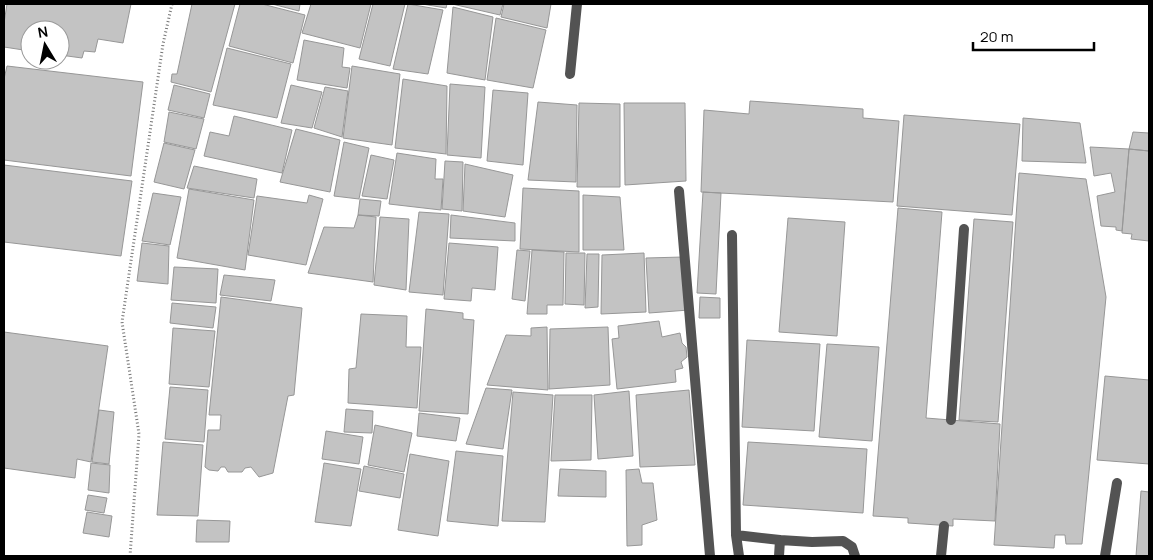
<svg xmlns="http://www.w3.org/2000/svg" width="1153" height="560" font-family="Manrope,sans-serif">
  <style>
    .building { fill: #c3c3c3; stroke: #979797 }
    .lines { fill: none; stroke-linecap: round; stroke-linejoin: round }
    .path { stroke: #757575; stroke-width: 3; stroke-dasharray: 1 2.5; stroke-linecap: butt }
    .lane { stroke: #535353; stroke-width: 10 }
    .street { stroke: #535353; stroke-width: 10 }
  </style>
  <rect width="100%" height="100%" fill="#fff"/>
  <!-- building -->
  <path class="building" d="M 7,4 L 131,4 L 123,43 L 98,39 L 95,52 L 84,51 L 82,58 L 60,55 L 60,30 L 30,30 L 30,51 L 4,47 L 4,23 Z
    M 192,4 L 235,4 L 211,92 L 171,82 L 172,74 L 177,74 Z
    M 240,4 L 262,4 L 305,15 L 293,63 L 229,46 Z
    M 272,4 L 300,4 L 299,11 Z
    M 311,4 L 371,4 L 360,48 L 302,33 Z
    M 373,4 L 405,4 L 390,66 L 359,59 Z
    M 408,4 L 443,10 L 428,74 L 393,69 Z
    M 422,4 L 447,4 L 446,8 Z
    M 452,4 L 503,4 L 500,15 Z
    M 504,4 L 551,4 L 547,28 L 501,17 Z
    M 453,7 L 493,17 L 485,80 L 447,73 Z
    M 496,18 L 546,30 L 533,88 L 487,80 Z
    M 304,40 L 344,48 L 342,67 L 350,68 L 347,88 L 297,80 Z
    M 227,48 L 291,64 L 277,118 L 213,105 Z
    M 7,66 L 143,82 L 131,176 L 4,160 L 4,79 Z
    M 352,66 L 400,74 L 392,145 L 343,138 Z
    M 403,79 L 447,86 L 446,154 L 395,148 Z
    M 450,84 L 485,87 L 481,158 L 447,155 Z
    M 174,85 L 210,94 L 204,118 L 168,110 Z
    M 291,85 L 322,92 L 312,128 L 281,123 Z
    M 325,87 L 348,91 L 342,137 L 314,128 Z
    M 493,90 L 528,93 L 523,165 L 487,161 Z
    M 750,101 L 863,109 L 863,118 L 899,121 L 893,202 L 701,192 L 704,110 L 749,114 Z
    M 538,102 L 577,105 L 576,182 L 528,180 Z
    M 579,103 L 620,104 L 620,187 L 577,187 Z
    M 624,103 L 685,103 L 686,181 L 625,185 Z
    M 169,112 L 204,119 L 196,149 L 164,142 Z
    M 904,115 L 1020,124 L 1012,215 L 897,206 Z
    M 234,116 L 292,130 L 282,173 L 204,156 L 210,132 L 229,136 Z
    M 1023,118 L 1080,123 L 1086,163 L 1022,161 Z
    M 296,129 L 340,140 L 330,192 L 280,182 Z
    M 1133,132 L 1149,133 L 1149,151 L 1129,149 Z
    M 344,142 L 369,148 L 359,199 L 334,196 Z
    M 164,143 L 195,150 L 184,189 L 154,182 Z
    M 1090,147 L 1129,149 L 1122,231 L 1116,230 L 1116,227 L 1101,226 L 1097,196 L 1115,192 L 1111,173 L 1094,176 Z
    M 1129,149 L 1149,151 L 1149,241 L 1131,239 L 1132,234 L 1122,233 Z
    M 397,153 L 436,159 L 435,179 L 443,179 L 441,210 L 389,204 Z
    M 371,155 L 394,160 L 387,199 L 362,196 Z
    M 445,161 L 463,162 L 462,211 L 442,209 Z
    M 465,164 L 513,175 L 505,217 L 463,211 Z
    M 4,165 L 132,181 L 121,256 L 4,242 Z
    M 194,166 L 257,179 L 254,198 L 187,188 Z
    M 1019,173 L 1086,179 L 1106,297 L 1082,544 L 1066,544 L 1065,535 L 1055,535 L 1054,548 L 994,545 Z
    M 523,188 L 579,191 L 579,252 L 520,249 Z
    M 189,189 L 254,200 L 245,270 L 177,258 Z
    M 703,192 L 721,193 L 716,294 L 697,293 Z
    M 153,193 L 181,197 L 170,245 L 142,241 Z
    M 309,195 L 323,199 L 306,265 L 248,255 L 257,196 L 307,203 Z
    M 583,195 L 620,197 L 624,250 L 583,250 Z
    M 360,199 L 381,201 L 379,216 L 358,215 Z
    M 898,208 L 942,212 L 926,418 L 1000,424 L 995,521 L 953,519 L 953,526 L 908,523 L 908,518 L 873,516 Z
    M 419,212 L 449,214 L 443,295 L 409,292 Z
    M 358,215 L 376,217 L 373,282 L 308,273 L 324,227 L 354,228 Z
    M 451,215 L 515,223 L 515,241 L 450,238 Z
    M 380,217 L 409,219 L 406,290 L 374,285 Z
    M 788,218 L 845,222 L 837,336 L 779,332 Z
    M 974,219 L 1013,222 L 998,422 L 959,420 Z
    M 142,243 L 169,246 L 168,284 L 137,281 Z
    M 449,243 L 498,247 L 495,290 L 472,288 L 471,301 L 444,299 Z
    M 517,250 L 530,251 L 525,301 L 512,299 Z
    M 532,250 L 564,252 L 563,305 L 547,305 L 547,314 L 527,314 Z
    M 566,253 L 585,253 L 584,305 L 565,304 Z
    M 644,253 L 646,312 L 601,314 L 602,255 Z
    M 587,254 L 599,254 L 598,307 L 585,308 Z
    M 683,257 L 689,310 L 649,313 L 646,258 Z
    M 174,267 L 218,269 L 216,303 L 171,300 Z
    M 224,275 L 275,280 L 271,301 L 220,295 Z
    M 221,297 L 302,308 L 294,395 L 288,396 L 273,473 L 259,477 L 251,467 L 245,468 L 242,472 L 228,472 L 225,467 L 221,467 L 218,471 L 209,470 L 205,467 L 208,430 L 220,430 L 221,415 L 209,415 Z
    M 700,297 L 720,298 L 720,318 L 699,318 Z
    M 172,303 L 216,307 L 213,328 L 170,323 Z
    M 426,309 L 463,313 L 463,319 L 474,320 L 468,414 L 419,411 Z
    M 361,314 L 407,316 L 406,347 L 421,347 L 417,408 L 348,403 L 349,369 L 356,368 Z
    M 659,321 L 662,337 L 680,333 L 682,343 L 686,347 L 687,357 L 681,362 L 683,368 L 675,370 L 676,382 L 617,389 L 612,339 L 619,338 L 618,326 Z
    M 547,327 L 548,390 L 487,385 L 506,335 L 531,336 L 531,328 Z
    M 608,327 L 610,385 L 549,389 L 550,329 Z
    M 173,328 L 215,331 L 209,387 L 169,384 Z
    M 4,332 L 108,346 L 91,462 L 77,459 L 75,478 L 4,468 Z
    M 747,340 L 820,344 L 814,431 L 742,427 Z
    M 827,344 L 879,347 L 872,441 L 819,437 Z
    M 1105,376 L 1149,380 L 1149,464 L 1097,460 Z
    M 170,387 L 208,390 L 204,442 L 165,439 Z
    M 486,388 L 512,390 L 503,449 L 466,444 Z
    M 689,390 L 695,465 L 640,467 L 636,395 Z
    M 629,391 L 633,456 L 598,459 L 594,395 Z
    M 513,392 L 553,395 L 545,522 L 502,521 Z
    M 555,395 L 592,395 L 591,460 L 551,461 Z
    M 346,409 L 373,411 L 372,433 L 344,432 Z
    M 99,410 L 114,412 L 109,464 L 92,462 Z
    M 419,413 L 460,418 L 456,441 L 417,436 Z
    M 375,425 L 412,433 L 404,472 L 368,465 Z
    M 326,431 L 363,437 L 359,464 L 322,459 Z
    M 163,442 L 203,445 L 198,516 L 157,515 Z
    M 748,442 L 867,449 L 863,513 L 743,505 Z
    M 456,451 L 503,456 L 498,526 L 447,521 Z
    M 410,454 L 449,461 L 438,536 L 398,530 Z
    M 91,463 L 110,465 L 109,493 L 88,490 Z
    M 324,463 L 361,469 L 351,526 L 315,522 Z
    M 364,466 L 404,474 L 400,498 L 359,491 Z
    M 560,469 L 606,471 L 606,497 L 558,496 Z
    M 639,469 L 642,483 L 653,483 L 657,520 L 642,525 L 642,545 L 627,546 L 626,470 Z
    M 1141,491 L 1149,492 L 1149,556 L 1136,556 Z
    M 88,495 L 107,498 L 104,513 L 85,510 Z
    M 87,512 L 112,516 L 109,537 L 83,533 Z
    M 197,520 L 230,521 L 229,542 L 196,542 Z"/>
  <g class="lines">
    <!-- path -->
    <path class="path" d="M 130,556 L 139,434 L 122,322 L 163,44 L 172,4"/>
    <!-- lane -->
    <path class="lane" d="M 732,235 L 736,535 L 780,540
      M 951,420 L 964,229
      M 736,535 L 739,556
      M 779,556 L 780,540 L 812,542 L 843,541 L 852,547 L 855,556
      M 941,556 L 944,526
      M 1105,556 L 1117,483"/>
    <!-- street -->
    <path class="street" d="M 570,74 L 577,4
      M 679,191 L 710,556"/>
  </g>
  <!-- border -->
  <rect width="1153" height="560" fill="none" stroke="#000000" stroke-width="10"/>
  <!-- north arrow -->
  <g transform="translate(45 45) rotate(350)"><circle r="24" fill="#ffffff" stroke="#999999"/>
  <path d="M0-4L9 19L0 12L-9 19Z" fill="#000000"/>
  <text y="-8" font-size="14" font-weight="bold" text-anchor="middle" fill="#000000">N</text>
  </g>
  <!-- scale -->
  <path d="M973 42v8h121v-8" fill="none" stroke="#000000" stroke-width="2.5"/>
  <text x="980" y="42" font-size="15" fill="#000000" stroke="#ffffff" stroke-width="4" paint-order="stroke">20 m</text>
</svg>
